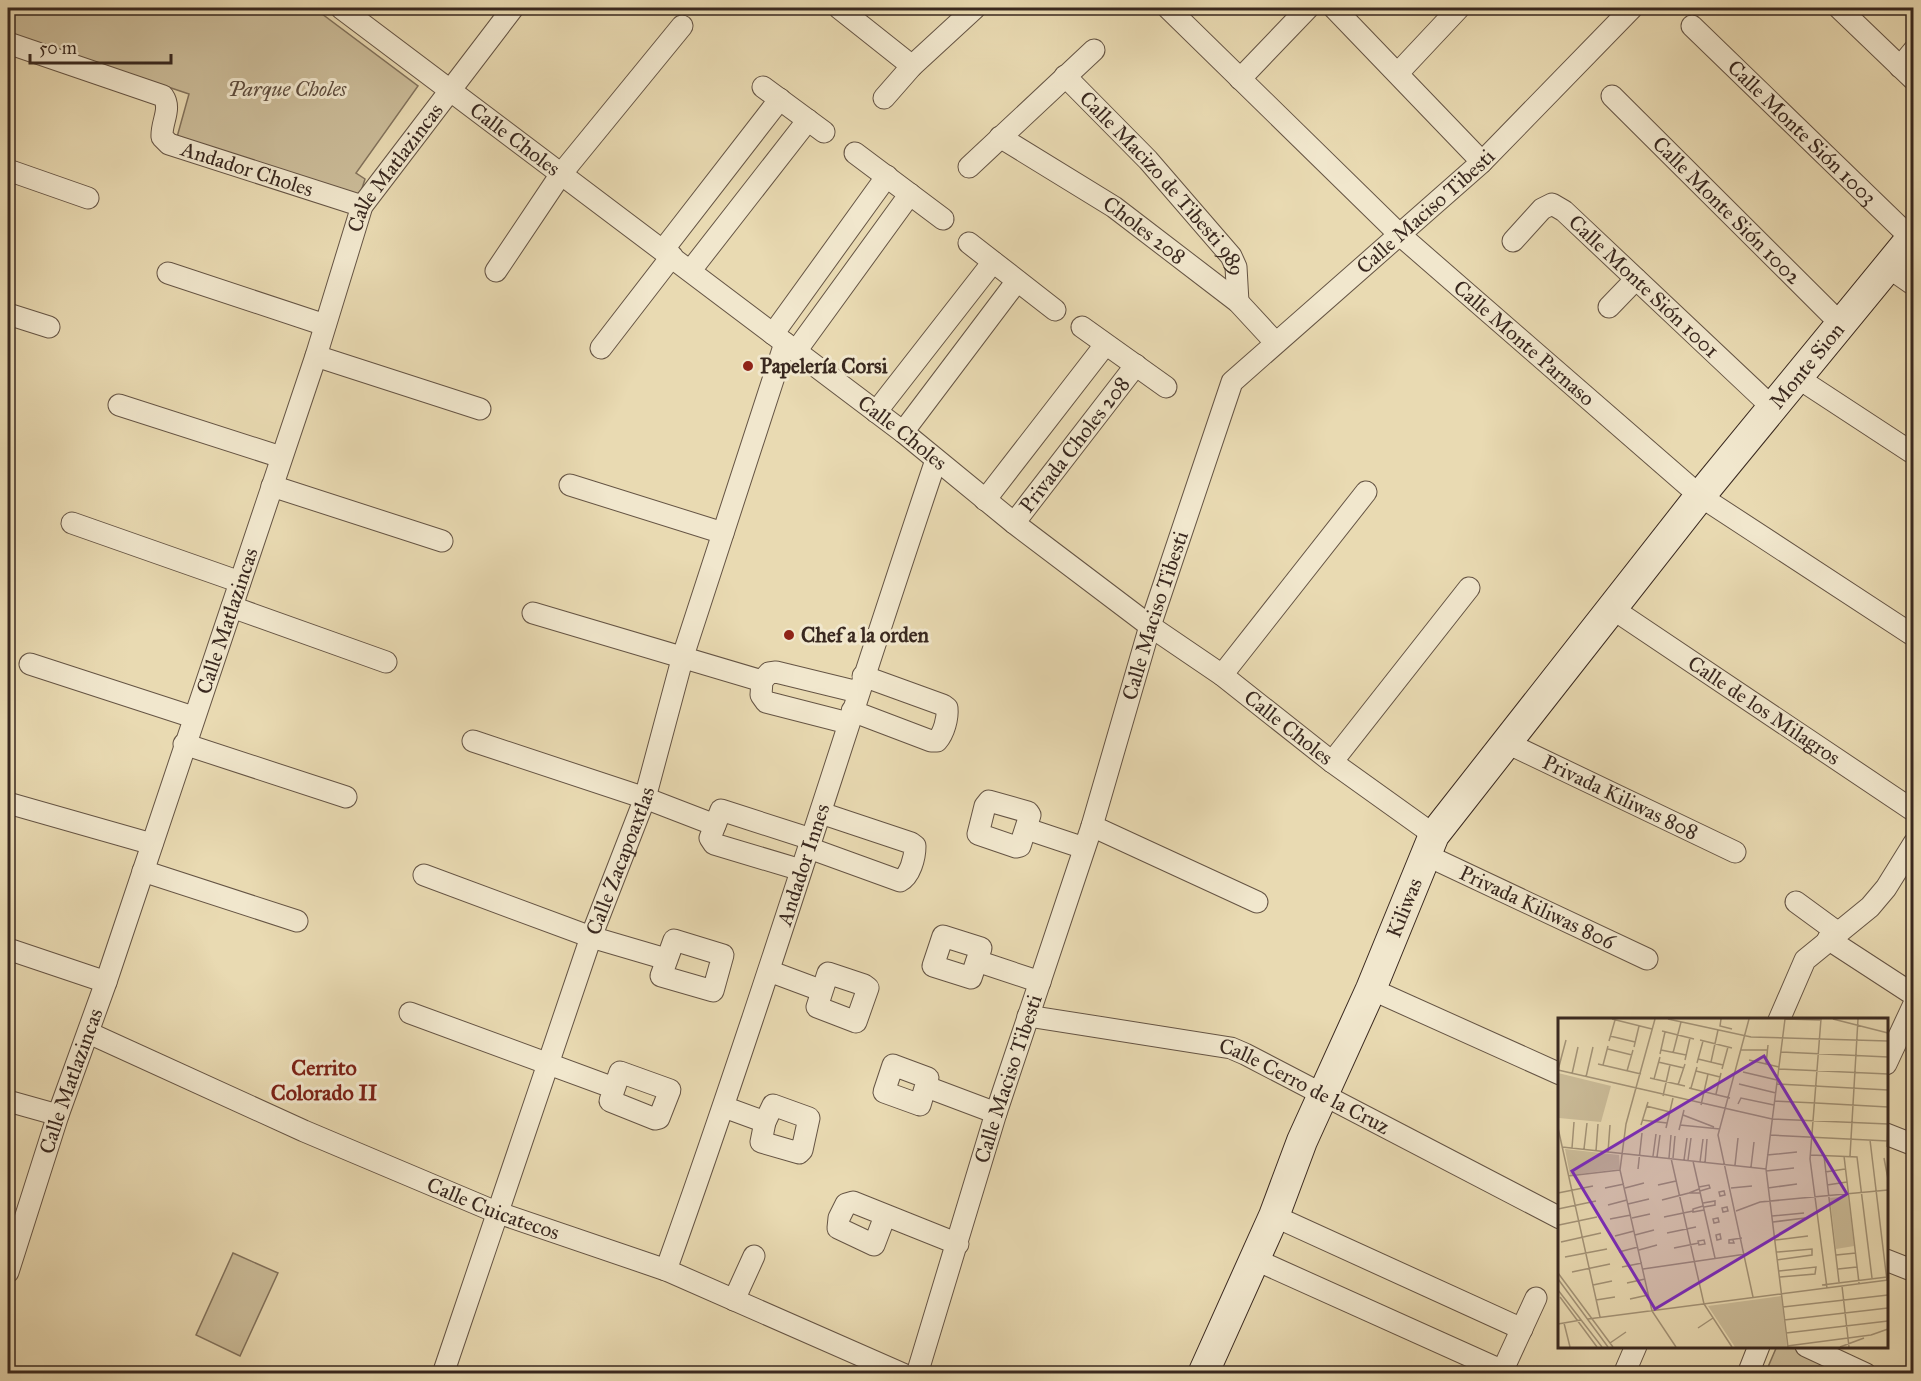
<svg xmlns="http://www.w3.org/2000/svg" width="1921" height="1381" font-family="'IM FELL Great Primer',serif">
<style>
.green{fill:#cbbc99;stroke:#82725c;stroke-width:1.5}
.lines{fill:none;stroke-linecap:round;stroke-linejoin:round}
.street-casing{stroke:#655444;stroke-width:23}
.secondary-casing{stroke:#39281f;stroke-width:32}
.street{stroke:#f1e7cd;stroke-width:21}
.secondary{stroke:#f1e7cd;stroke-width:30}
.poi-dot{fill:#8f2418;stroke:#f1e7cd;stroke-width:2}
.labels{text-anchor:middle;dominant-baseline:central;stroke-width:6;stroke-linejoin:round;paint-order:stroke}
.park-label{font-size:21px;font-style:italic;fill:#5e4d3e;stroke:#f1e7cd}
.street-label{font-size:21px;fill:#39281f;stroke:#f1e7cd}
.poi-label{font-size:21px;font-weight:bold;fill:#39281f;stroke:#f1e7cd;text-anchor:start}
.neighbourhood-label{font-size:22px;font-weight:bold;fill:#7a1f14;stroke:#f1e7cd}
.inset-road{fill:none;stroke:#a39377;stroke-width:1.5}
.view{fill:#7b2cbf;fill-opacity:0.15;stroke:#7b2cbf;stroke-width:3}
.inset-edge{fill:none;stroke:#39281f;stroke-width:3}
</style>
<rect width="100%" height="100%" fill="#e9dab2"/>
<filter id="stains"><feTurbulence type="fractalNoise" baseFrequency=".00333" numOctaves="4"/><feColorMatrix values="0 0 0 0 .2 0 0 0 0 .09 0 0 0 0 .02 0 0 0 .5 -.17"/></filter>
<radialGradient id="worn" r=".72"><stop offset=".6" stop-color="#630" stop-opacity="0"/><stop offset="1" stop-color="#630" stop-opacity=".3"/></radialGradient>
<!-- green -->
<g class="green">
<path d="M8 8H314L418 86 356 173 365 179 359 198 177 137 189 94 8 33Z"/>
<path d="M233 1253 278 1273 240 1356 196 1335Z"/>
<path d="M1777 1346 1803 1347 1861 1374H1765Z"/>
</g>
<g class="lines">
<defs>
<g id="street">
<path id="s1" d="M341 8 903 432 1014 523 1150 626 1222 675 1332 762 1434 835"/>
<path d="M839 8 912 66"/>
<path id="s2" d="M1168 8 1400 235 1700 496 1914 636"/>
<path d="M1334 8 1482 162"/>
<path d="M1839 8 1914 80"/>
<path id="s3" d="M1692 26 1911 238"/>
<path id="s4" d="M8 43 163 96C172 109 161 122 162 137L169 144 362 206"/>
<path d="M1900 67 1914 50"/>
<path d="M1398 73 1459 8"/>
<path id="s5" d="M1065 76 1148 160 1231 256 1236 267 1238 302"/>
<path d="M1240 79 1308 8"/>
<path d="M763 87 824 132"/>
<path id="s6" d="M1612 96 1841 324"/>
<path d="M884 98 912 66 975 8"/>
<path id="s7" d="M1000 137 1114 207 1238 302 1275 342"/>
<path d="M855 153 943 219"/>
<path d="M969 167 1094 50"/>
<path d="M8 170 88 198"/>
<path id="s8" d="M1513 241 1542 209 1552 204 1564 211 1773 408"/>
<path d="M969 243 1055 310"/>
<path d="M663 250 780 99"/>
<path d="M1888 267 1914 285"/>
<path d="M691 270 808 120"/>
<path d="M496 271 561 174 682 26"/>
<path d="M168 273 325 325"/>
<path d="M1609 307 1636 279"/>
<path d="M8 314 49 327"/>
<path d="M1082 327 1166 387"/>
<path d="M773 334 887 176"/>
<path d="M601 348 672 256"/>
<path d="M796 351 910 194"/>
<path d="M316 356 480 409"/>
<path d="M1798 378 1914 454"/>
<path d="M119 405 281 457"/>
<path d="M876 412 993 262"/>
<path d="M903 432 1017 281"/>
<path d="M570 485 723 533"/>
<path d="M272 486 442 541"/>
<path d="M985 500 1105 345"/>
<path d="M72 523 240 582"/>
<path id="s9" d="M1014 523 1136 365"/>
<path d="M232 607 386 662"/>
<path id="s10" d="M1613 609 1914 811"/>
<path d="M533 613 762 681"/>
<path d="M30 664 193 717"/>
<path d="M1222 675 1366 492"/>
<path d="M852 711 931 741H937C944 733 948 718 947 708L943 705 863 676"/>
<path d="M848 723 766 702 761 695 762 681 769 673 776 672 858 692"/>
<path d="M473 741 645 798 715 825"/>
<path id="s11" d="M1505 742 1735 852"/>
<path d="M184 744 346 797"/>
<path d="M1332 762 1469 588"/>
<path d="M989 801 1028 812 1030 815 1020 846 1016 847 978 834 985 806Z"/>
<path d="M8 803 152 844"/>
<path d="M1092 826 1257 902"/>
<path d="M1027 829 1084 848"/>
<path d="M809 848 900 881C910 876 915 858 915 846L911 843 821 813"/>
<path id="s12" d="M1426 855 1647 959"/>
<path d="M801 870 714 844 710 838 721 810 811 839"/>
<path d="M143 871 297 921"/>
<path d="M424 875 591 937 666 959"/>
<path d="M1796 902 1837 932"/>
<path d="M943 936 981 948 971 978 933 966Z"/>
<path d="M1828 939 1914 995"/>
<path d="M674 940 723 955 713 991 661 976Z"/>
<path d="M8 949 106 982"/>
<path d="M977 961 1040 982"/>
<path d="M769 971 820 990"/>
<path d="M828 973 864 985 868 988 856 1022 817 1007Z"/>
<path d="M1371 989 1560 1074"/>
<path d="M410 1013 614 1088"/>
<path id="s13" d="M1028 1016 1231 1048 1245 1054 1560 1218"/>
<path d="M1779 1020 1805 960 1870 907 1886 888 1914 843"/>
<path id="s14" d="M89 1033 304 1131 496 1212 666 1270 903 1374"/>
<path d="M1886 1064 1914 1004"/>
<path d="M893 1065 928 1078 920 1105 884 1092Z"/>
<path d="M620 1072 670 1090 659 1118 655 1119 610 1101Z"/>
<path d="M927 1087 996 1113"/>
<path d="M8 1101 58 1115"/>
<path d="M773 1105 809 1118 802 1150 799 1153 761 1142 765 1122Z"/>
<path d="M724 1107 765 1122"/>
<path d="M1886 1134 1914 1145"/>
<path d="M885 1216 874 1245 838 1228 839 1218 846 1204 853 1202 958 1244"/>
<path d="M1274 1216 1522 1329"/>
<path d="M1254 1259 1503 1371"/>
<path d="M1886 1260 1914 1271"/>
<path id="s15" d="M666 1270C762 1002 845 730 936 460"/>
<path id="s16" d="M8 1272 58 1115 106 982 316 356 362 206 513 8"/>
<path d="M734 1300 754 1256"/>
<path d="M1806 1346 1866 1374"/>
<path id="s17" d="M443 1374 591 937 645 798 683 656 785 343"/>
<path id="s18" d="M917 1374 996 1113 1092 826 1150 626 1232 382 1482 162 1632 8"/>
<path d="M1501 1374 1536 1298"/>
<path d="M1624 1374 1636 1346"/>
<path d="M1748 1374 1759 1346"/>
</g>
<g id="secondary">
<path id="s19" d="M1203 1374 1274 1216 1302 1141 1371 989 1434 835 1700 496 1914 235"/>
</g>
</defs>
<!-- street casing -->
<use href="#street" class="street-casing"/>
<!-- secondary casing -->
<use href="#secondary" class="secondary-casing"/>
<!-- street -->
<use href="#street" class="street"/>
<!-- secondary -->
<use href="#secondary" class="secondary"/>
</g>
<!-- markers -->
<g class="poi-dot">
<circle cx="748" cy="366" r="6"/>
<circle cx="789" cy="635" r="6"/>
</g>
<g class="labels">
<!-- park labels -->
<g class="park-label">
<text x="287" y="89">Parque Choles</text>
</g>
<!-- street labels -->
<g class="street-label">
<text stroke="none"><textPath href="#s3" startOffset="153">Calle Monte Sión 1003</textPath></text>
<text stroke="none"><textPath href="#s1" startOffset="218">Calle Choles</textPath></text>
<text stroke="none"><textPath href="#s4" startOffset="298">Andador Choles</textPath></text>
<text stroke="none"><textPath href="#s16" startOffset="1173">Calle Matlazincas</textPath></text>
<text stroke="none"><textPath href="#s5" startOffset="146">Calle Macizo de Tibesti 989</textPath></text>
<text stroke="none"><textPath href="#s6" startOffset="162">Calle Monte Sión 1002</textPath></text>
<text stroke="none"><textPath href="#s18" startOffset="1299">Calle Maciso Tibesti</textPath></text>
<text stroke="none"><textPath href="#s7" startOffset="172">Choles 208</textPath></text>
<text stroke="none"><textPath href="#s8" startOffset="178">Calle Monte Sión 1001</textPath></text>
<text stroke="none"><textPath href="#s2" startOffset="489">Calle Monte Parnaso</textPath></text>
<text stroke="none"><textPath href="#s19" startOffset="1186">Monte Sion</textPath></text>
<text stroke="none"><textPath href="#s1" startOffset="704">Calle Choles</textPath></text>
<text stroke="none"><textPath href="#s9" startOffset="99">Privada Choles 208</textPath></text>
<text stroke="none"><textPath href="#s18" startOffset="795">Calle Maciso Tibesti</textPath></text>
<text stroke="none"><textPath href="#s16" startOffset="687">Calle Matlazincas</textPath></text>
<text stroke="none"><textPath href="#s10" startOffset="182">Calle de los Milagros</textPath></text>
<text stroke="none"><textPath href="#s1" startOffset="1190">Calle Choles</textPath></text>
<text stroke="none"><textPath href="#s11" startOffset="128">Privada Kiliwas 808</textPath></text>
<text stroke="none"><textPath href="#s17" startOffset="543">Calle Zacapoaxtlas</textPath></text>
<text stroke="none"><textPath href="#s15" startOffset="428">Andador Innes</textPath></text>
<text stroke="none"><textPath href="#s19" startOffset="508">Kiliwas</textPath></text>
<text stroke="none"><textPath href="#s12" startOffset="123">Privada Kiliwas 806</textPath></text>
<text stroke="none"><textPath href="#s18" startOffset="309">Calle Maciso Tibesti</textPath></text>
<text stroke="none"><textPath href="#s16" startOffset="201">Calle Matlazincas</textPath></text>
<text stroke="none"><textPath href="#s13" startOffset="288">Calle Cerro de la Cruz</textPath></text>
<text stroke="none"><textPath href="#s14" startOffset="441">Calle Cuicatecos</textPath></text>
</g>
<!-- poi labels -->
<g class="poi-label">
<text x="760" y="366">Papelería Corsi</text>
<text x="801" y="635">Chef a la orden</text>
</g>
<!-- neighbourhood labels -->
<g class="neighbourhood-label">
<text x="324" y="1067">Cerrito<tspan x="324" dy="25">Colorado II</tspan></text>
</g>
</g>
<!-- overview -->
<g transform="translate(1558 1018)">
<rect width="330" height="330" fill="#e9dab2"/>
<path d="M0 55 53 68 43 104 1 100ZM7 131 61 137 62 151 12 157ZM290 178 296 228 278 231 272 180ZM223 278 229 329H177L150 288Z" fill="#cbbc99"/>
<path class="inset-road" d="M54 1 94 11M97 1 68 106 62 152 94 293 118 329M110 1 193 19 330 23M163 1 162 8 174 11M191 1 160 117 195 279M227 1 208 151 230 329M227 1 262 2M263 1 252 141 269 270M275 1 330 15M104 13 136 21M52 18 77 24M142 22 174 30M51 23 57 2M76 29 81 8M50 31 74 37M103 32 128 37M183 32H210M223 34 330 39M115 35 123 4M102 36 107 14M140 41 165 47M127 42 132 20M191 42 221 49M100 44 126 50M153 44 160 12M139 45 145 23M40 46 83 56M208 46 210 27M45 47 50 28M164 51 170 29M221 51 330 56M0 52 214 101 330 106M0 52 8 22M69 53 75 32M138 53 162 59M185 54 219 62M14 56 20 29M28 59 35 29M92 60 127 68M96 61 102 39M181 66 218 75M219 66 330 72M120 67 127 46M131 70 172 80M133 70 139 49M158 76 163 55M105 78 112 47M216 83 258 85M258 85 330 89M180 86 183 80 216 87M143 87 150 56M88 88 112 94M125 97 156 109M84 102 109 105M83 107 90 84M122 107 162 111M0 110 42 299M108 110 115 80M121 112 126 92M212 117 330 123M312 122 329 263M4 129 208 151M329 129 330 99M14 130 16 104M26 131 29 105M38 133 40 106M50 134 52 107M209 137 239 134M253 137 299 139 314 260M95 138 98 116M266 138 281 264M286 138 301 265M292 138 300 1M99 139 102 117M111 140 113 117M113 140 146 286 174 329M115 140 117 118M326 140 330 161M126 142 129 120M130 142 133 120M135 143 157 240M142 144 145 121M147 145 149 121M177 147 180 120M193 149 196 124M80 151 84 115M208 153 236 150M267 154 287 151M10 158 62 152M100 167 118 163M269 167 289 164M141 169 151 167 152 170 142 173M47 170 66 166M67 170 86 165M173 170 194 168M210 170 239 166M141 171 131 175H142M166 173 167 177 162 178 161 174ZM0 175 35 168M104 182 131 175M145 185 157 183V187L146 189M70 186 91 181M50 187 69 182M145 188 135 191V194L146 192M169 189 170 193 165 194 164 190ZM0 191 38 183M178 193 202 184 330 172M214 198 246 195M106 199 135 193M74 200 92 196M160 200 161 204 156 205 155 201ZM52 201 73 197M215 204 247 200M1 207 39 199M109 215 138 209M162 216 163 221 159 222 158 217ZM77 217 96 212M57 218 76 213M146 222 147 226 141 227 140 223ZM175 222 176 225H171V222L184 220M217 222 250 218M3 224 43 215M116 230 141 225M81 232 99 227M61 234 80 229M219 234 254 231V237L219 242M278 237 298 235M7 239 49 231M64 249 84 245M85 251 188 236M280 251 299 249M221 253 258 249 257 256 222 259M14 254 52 246M0 255 55 329M0 261 50 329M69 265 87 261M35 267 54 263M264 267 329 259M284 268 291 329M0 272 44 329M2 279 39 329M72 281 90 277M38 282 57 279M225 289 330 277M30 301 330 262M226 302 330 290M6 305 12 329M0 306 23 302M140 310 155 300M228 315 330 303M313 317 330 311M52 325 68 314M229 328 313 317M282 329 306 320"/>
<path class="view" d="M206 38 289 176 97 291 14 153Z"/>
<rect width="330" height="330" class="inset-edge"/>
</g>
<!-- margin -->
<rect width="1921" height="1381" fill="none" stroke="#e9dab2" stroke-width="30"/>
<rect x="9" y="9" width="1903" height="1363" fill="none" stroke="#39281f" stroke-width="3"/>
<rect x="15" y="15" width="1891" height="1351" fill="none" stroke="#39281f" stroke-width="1.5"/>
<!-- scale -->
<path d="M30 54v9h141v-9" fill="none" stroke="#39281f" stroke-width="3"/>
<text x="39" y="54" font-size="18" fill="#39281f" stroke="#f1e7cd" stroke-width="4.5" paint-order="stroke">50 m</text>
<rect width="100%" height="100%" filter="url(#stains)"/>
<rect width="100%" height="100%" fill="url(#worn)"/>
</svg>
